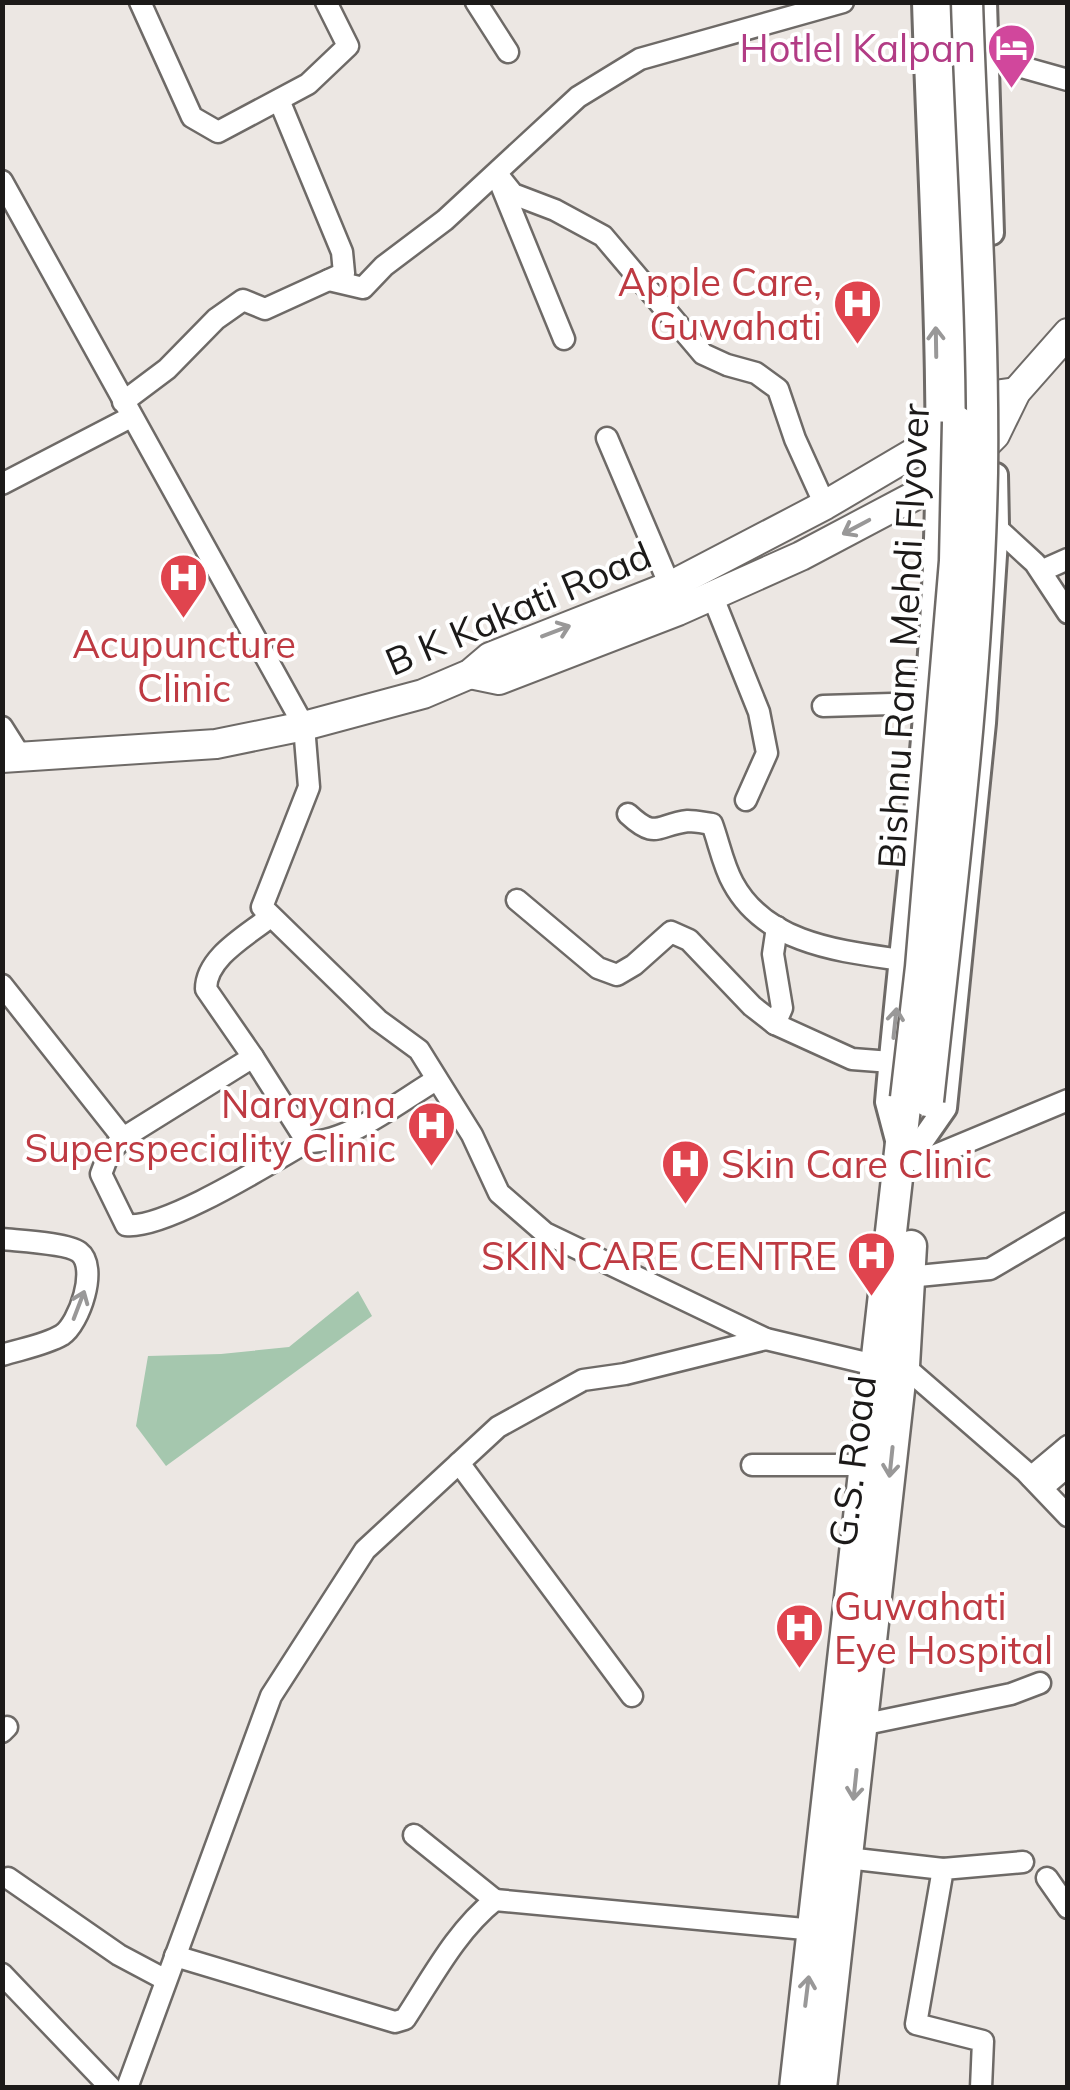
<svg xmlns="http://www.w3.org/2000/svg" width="1070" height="2090" font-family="Mulish,sans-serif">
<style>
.green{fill:#a5c7ae}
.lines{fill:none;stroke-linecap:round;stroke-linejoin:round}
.minor-casing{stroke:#6e6a67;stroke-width:25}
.tertiary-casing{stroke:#6e6a67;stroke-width:28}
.secondary-casing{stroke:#6e6a67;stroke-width:32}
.primary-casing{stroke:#6e6a67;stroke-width:35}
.minor{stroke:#fff;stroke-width:20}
.tertiary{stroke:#fff;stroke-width:22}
.secondary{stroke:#fff;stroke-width:28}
.primary{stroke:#fff;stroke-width:30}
.primary-bridge-casing{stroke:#6e6a67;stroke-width:35;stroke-linecap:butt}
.primary-bridge{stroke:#fff;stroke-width:30}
.oneway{stroke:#999898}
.labels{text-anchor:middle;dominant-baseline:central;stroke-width:8;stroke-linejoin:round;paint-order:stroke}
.hotel-label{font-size:38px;fill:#b23c85;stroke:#fff;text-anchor:end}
.health-label{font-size:38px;fill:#be3a42;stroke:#fff;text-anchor:end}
.street-label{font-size:38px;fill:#1c1a19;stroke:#fff}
</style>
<rect width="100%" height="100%" fill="#ece7e3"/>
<!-- green -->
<path class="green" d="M358 1291 372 1316 166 1466 136 1426 148 1356 221 1354 289 1347Z"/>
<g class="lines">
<defs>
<g id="minor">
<path d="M140 2 192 117 218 132 308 84 348 46 326 2"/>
<path d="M476 2 508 52"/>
<path d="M986 57 1068 80"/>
<path d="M497 174 513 194 555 210 603 236 703 354 727 365 756 373 778 389 795 439 825 505"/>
<path d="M2 181 304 726 309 787 262 907 378 1020 419 1050 472 1135 499 1193 545 1233 766 1339 879 1366"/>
<path d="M501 185 564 339"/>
<path d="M329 280 363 288 384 266 445 220 578 97 640 59 843 2"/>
<path d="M123 402 167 369 216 319 243 300 265 309 344 273 342 252 279 100"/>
<path d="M607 438 670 586"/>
<path d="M2 484 131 417"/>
<path d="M987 519 1035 563 1068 613"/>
<path d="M1041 571 1068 559"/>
<path d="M712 595 759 712 767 753 746 800"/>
<path d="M823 706 926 703"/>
<path d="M2 727 21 757"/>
<path d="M628 814C656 840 656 825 688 821 695 821 705 823 712 824 719 843 723 865 733 883 766 944 840 951 901 960"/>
<path d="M517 900 598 968 617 975 634 965 671 932 689 940 752 1006 775 1024 852 1059 891 1062"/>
<path d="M2 985 123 1138 253 1057 206 989C206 957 248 935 270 917"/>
<path d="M775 1024 782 1008 773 954 777 927"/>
<path d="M253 1057 307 1142C349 1143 400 1101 436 1080"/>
<path d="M123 1138 109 1153 101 1174 126 1225C164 1230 270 1163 307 1142"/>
<path d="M919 1162 1068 1100"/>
<path d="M2 1239C20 1241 67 1243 79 1252 99 1267 79 1324 62 1335 45 1345 21 1349 2 1355"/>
<path d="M908 1277 990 1269 1068 1223"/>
<path d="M904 1366 1026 1472 1068 1516"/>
<path d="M459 1463 632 1696"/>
<path d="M752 1465H867"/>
<path d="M1031 1477 1068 1446"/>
<path d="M1042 1488 1068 1466"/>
<path d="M861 1725 1011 1694 1040 1683"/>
<path d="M2 1732 7 1727"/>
<path d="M414 1835 495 1900"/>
<path d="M847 1858 943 1869"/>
<path d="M8 1878 119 1955 166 1980"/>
<path d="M1047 1878 1068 1908"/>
<path d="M175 1956 395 2022 405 2019C432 1978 456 1931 495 1900L815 1930"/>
<path d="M2 1974 111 2088"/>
<path d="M127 2088 271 1696 365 1550 498 1427 583 1380 625 1374 766 1339"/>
<path d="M981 2088 983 2041 916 2024 943 1869 1023 1862"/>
</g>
<g id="tertiary">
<path d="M985 2 992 233"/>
<path d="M897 1140 887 1102C902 930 925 760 934 588 944 393 930 197 924 2"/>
<path d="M922 1141 945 1108 984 723 997 525 996 475"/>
</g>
<g id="secondary">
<path d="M470 674 499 680 678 611 801 556 935 485 962 468 995 435 1016 392 1068 333"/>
<path d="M2 758 216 744 304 726 423 694 470 674 490 657 670 586 825 505 937 439 994 395 1016 392"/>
</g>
<g id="primary">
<path d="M943 2 958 422"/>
<path d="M795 2088 906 1098"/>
<path d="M821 2088 900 1381 904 1366 911 1246"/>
</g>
</defs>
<!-- minor casing -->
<use href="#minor" class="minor-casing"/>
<!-- tertiary casing -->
<use href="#tertiary" class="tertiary-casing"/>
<!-- secondary casing -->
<use href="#secondary" class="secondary-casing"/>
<!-- primary casing -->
<use href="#primary" class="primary-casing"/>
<!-- minor -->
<use href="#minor" class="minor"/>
<!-- tertiary -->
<use href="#tertiary" class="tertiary"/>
<!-- secondary -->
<use href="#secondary" class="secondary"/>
<!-- primary -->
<use href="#primary" class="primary"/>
<defs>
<g id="primary-bridge">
<path d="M906 1098 921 967 955 561 958 422"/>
<path d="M928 1101C950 893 978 683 982 473 984 316 972 159 967 2"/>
</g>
</defs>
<!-- primary-bridge casing -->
<use href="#primary-bridge" class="primary-bridge-casing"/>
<!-- primary-bridge -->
<use href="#primary-bridge" class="primary-bridge"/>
</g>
<!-- one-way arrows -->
<defs><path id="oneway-shaft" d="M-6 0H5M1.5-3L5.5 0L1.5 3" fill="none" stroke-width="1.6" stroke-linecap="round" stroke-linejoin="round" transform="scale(2.5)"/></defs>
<g class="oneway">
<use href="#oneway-shaft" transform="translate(936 342) rotate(-91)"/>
<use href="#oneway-shaft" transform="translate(856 527) rotate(152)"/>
<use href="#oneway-shaft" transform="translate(556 631) rotate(-21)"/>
<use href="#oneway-shaft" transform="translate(895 1023) rotate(-84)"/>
<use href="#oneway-shaft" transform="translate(79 1305) rotate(-69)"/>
<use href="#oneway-shaft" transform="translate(891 1462) rotate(96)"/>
<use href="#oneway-shaft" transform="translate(855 1785) rotate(96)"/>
<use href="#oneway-shaft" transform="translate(807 1991) rotate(-83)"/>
</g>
<!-- icons -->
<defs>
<symbol id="hotel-pin" viewBox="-11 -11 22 30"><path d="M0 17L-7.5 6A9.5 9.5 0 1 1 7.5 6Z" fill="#d1479c" stroke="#fff"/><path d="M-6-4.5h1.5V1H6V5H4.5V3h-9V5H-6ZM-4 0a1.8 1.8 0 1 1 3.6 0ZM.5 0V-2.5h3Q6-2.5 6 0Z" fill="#fff"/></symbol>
<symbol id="hospital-pin" viewBox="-11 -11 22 30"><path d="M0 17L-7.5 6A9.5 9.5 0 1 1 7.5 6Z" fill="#e0444e" stroke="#fff"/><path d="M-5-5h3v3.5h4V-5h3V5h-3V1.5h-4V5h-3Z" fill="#fff"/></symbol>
</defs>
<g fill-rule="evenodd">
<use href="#hotel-pin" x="984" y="20" width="55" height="75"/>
<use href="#hospital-pin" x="830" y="276" width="55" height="75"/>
<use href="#hospital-pin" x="156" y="550" width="55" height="75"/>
<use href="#hospital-pin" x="404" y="1098" width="55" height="75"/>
<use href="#hospital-pin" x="658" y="1136" width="55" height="75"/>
<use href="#hospital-pin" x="844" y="1228" width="55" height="75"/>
<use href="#hospital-pin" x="772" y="1600" width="55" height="75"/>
</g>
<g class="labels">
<!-- hotel labels -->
<g class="hotel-label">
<text x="976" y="48">Hotlel Kalpan</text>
</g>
<!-- health labels -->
<g class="health-label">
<text x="822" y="282">Apple Care,<tspan x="822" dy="44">Guwahati</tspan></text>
<text x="184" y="644" text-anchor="middle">Acupuncture<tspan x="184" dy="44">Clinic</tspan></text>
<text x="396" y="1104">Narayana<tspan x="396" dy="44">Superspeciality Clinic</tspan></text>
<text x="721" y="1164" text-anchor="start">Skin Care Clinic</text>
<text x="837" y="1256">SKIN CARE CENTRE</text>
<text x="834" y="1606" text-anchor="start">Guwahati<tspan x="834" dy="44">Eye Hospital</tspan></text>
</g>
<!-- street labels -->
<g class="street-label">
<text transform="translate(518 608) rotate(-23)">B K Kakati Road</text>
<text transform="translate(903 636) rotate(-87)">Bishnu Ram Mehdi Flyover</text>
<text transform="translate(852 1461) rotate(-83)">G.S. Road</text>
</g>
</g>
<!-- border -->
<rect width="1070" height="2090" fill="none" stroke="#1c1a19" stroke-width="10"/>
</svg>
